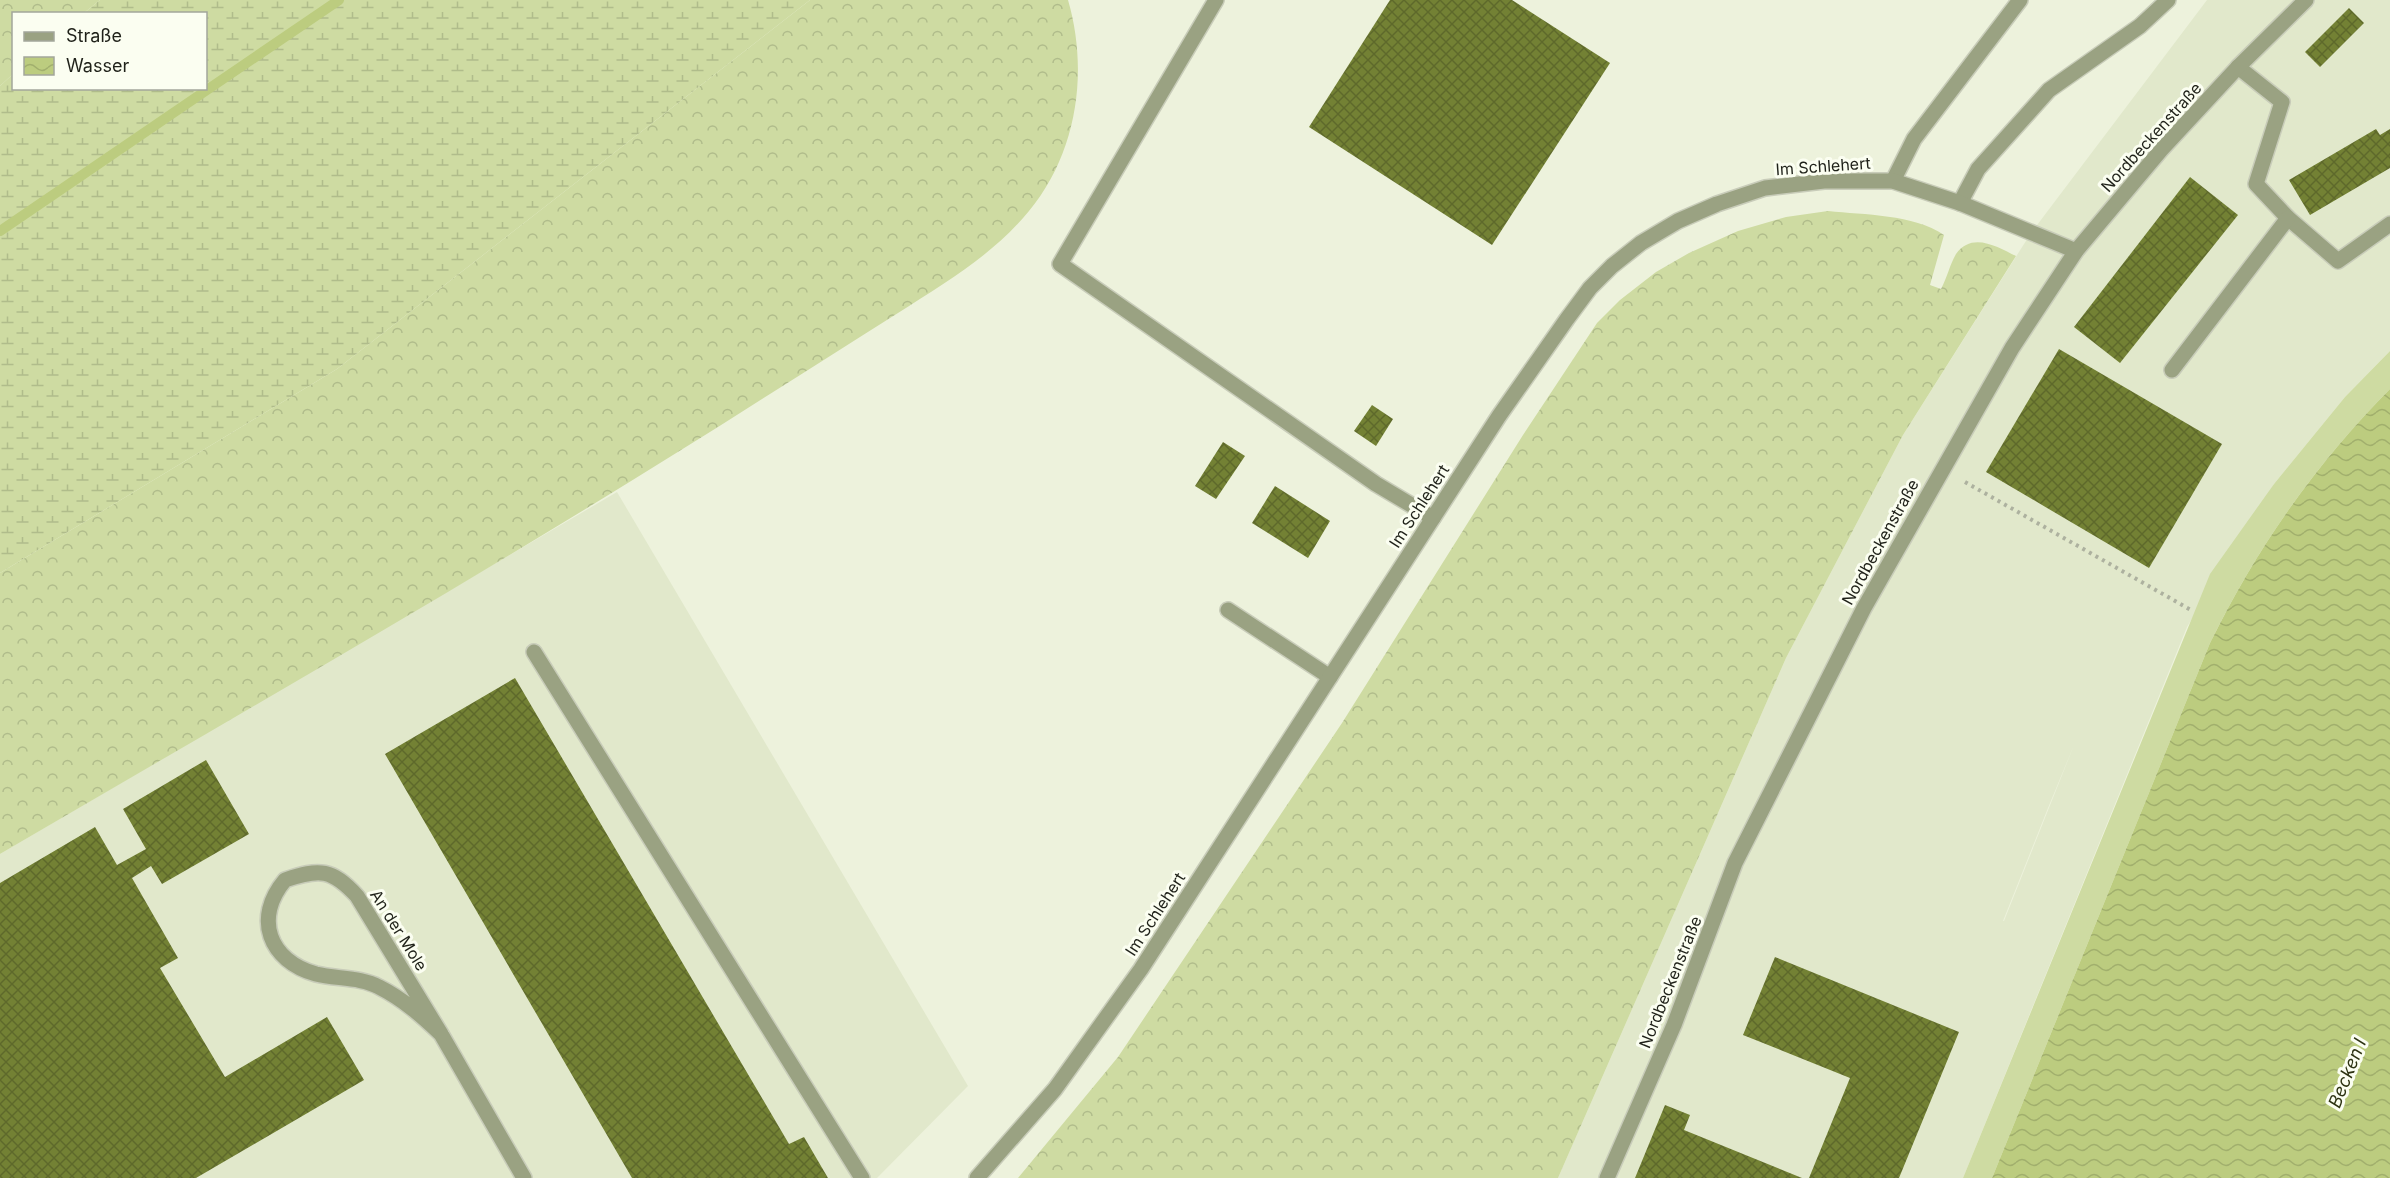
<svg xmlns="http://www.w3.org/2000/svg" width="2390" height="1178" font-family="Inter,sans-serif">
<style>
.built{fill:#e1e8cb;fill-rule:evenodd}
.grass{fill:#cedba2}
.forest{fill:url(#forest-crowns)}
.wetland{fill:url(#wetland-marsh)}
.water{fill:url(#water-waves)}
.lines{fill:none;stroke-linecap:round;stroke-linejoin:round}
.stream{stroke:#bccc7f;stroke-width:10}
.building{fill:url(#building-cross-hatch)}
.service-casing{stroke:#c8ccb9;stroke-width:18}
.minor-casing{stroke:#c8ccb9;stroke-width:18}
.path{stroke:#adb19f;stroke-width:4;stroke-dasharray:3 4.5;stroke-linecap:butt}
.service{stroke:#9aa282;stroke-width:15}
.minor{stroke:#9aa282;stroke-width:15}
.labels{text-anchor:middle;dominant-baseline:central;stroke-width:6;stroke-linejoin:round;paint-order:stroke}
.street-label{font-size:16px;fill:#1f2119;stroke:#fbfef1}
.water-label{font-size:18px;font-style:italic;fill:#2d3312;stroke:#fbfef1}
</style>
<defs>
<pattern id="forest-crowns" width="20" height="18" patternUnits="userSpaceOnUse" patternTransform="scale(1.5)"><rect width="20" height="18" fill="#cedba2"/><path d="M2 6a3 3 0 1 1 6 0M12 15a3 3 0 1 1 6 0" fill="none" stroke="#b0bc8b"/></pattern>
<pattern id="wetland-marsh" width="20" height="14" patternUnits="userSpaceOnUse" patternTransform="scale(1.5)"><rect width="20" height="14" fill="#cedba2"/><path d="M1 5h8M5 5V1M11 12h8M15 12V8" fill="none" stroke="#b0bc8b"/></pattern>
<pattern id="water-waves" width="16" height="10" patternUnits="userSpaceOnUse" patternTransform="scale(1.5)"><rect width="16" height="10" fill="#bccc7f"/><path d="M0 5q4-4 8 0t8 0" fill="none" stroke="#a1af6d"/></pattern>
<pattern id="building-cross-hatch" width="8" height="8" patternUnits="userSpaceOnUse" patternTransform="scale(1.5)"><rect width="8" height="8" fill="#738134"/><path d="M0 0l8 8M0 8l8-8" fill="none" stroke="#5e692b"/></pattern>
</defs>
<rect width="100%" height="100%" fill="#edf2dc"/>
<!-- built -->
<g class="built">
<path d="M2207 0H2390V351L2345 397 2274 484 2187 627 1963 1178H1558L1786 658 1903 435 2031 233ZM2074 745 2004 921H2003L2048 808Z"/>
<path d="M617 492 968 1086 877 1178H0V854Z"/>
</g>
<!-- grass -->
<path class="grass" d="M2390 351V389C2316 463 2256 549 2210 643L1992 1178H1963L2210 574 2274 484 2345 397Z"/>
<!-- forest -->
<g class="forest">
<path d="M0 0H100L84 13 14 14 13 74 0 86Z"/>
<path d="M810 0H1068C1089 72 1077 153 1029 211 993 255 945 283 898 313 855 340 813 367 770 394 518 555 258 703 0 854V573L337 369Z"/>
<path d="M1828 211C1865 215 1913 214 1944 235L1930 285 1941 289C1947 278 1950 264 1956 254 1972 231 1998 247 2016 256L1903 435 1786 658 1558 1178H1018L1118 1057 1342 723 1523 435 1597 323 1620 300 1656 272 1689 253 1738 231 1786 217Z"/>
</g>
<!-- wetland -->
<path class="wetland" d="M100 0H810L337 369 0 573V86L13 74 14 88H206V14L84 13Z"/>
<!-- water -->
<path class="water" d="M2390 389V1178H1992L2210 643C2256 549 2316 463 2390 389Z"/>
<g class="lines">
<!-- stream -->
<path class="stream" d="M0 231 339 0"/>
</g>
<!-- building -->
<g class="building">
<path d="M1390 0H1512L1610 63 1492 245 1309 127Z"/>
<path d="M2349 8 2364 23 2320 67 2305 52Z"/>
<path d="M2376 129 2380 135 2390 129V168L2310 215 2289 180Z"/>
<path d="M2190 177 2238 215 2120 363 2074 327Z"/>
<path d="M2059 349 2222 444 2149 568 1986 472Z"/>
<path d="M1372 405 1393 419 1376 446 1354 431Z"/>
<path d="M1223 442 1245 456 1216 499 1195 486Z"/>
<path d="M1275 486 1330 521 1308 558 1252 523Z"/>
<path d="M515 678 789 1144 804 1137 828 1178H632L385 754Z"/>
<path d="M206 760 249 834 162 884 151 866 132 878 178 958 160 968 225 1077 327 1017 364 1080 196 1178H0V883L95 827 117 865 146 849 123 809Z"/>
<path d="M1775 957 1959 1032 1899 1178H1809L1850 1078 1743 1035Z"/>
<path d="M1665 1105 1690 1115 1684 1130 1802 1178H1635Z"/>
</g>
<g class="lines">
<defs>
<g id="service">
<path d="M1216 0 1060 264 1376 484 1433 518"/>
<path d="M2238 67 2282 102 2256 184 2288 218 2338 261 2390 224"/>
<path d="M1893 181 1914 139 2020 0"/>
<path d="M1960 203 1978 169 2049 90 2140 26 2168 0"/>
<path d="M2172 370 2288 218"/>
<path d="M1228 610 1330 677"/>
<path d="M534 652 862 1178"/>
<path d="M441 1034C422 1016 403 999 379 987 361 977 336 979 316 974 269 961 253 918 285 880 320 868 332 869 357 896L441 1034 524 1178"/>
</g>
<g id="minor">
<path d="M977 1178 1055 1089 1141 969 1499 416 1567 319 1590 288 1612 266 1641 243 1678 221 1717 204 1765 188 1824 181H1893L1960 203 2076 251"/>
<path d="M1607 1178 1674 1025 1735 863 1864 608 2012 348 2076 251 2161 150 2238 67 2306 0"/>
</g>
</defs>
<!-- service casing -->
<use href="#service" class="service-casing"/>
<!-- minor casing -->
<use href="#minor" class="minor-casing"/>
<!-- path -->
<path class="path" d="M1965 482 2191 610"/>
<!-- service -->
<use href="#service" class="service"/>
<!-- minor -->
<use href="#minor" class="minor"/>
</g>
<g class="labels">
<!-- street labels -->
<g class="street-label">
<text transform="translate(2151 137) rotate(-48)">Nordbeckenstraße</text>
<text transform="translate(1823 166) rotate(-4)">Im Schlehert</text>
<text transform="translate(1419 506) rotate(-57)">Im Schlehert</text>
<text transform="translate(1880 542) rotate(-61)">Nordbeckenstraße</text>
<text transform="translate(1155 914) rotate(-57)">Im Schlehert</text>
<text transform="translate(399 930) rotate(58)">An der Mole</text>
<text transform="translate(1670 982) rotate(-68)">Nordbeckenstraße</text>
</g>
<!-- water labels -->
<g class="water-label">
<text transform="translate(2347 1073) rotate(-68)">Becken I</text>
</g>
</g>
<!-- legend -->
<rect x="12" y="12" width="195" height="78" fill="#fbfef1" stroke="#a3a69b" stroke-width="1.5"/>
<rect x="24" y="32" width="30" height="9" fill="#9aa282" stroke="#a3a69b" stroke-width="1.5"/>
<text x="66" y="42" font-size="18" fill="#1f2119">Straße</text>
<rect x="24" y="57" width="30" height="18" fill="url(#water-waves)" stroke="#a3a69b" stroke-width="1.5"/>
<text x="66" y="72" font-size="18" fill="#1f2119">Wasser</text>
</svg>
